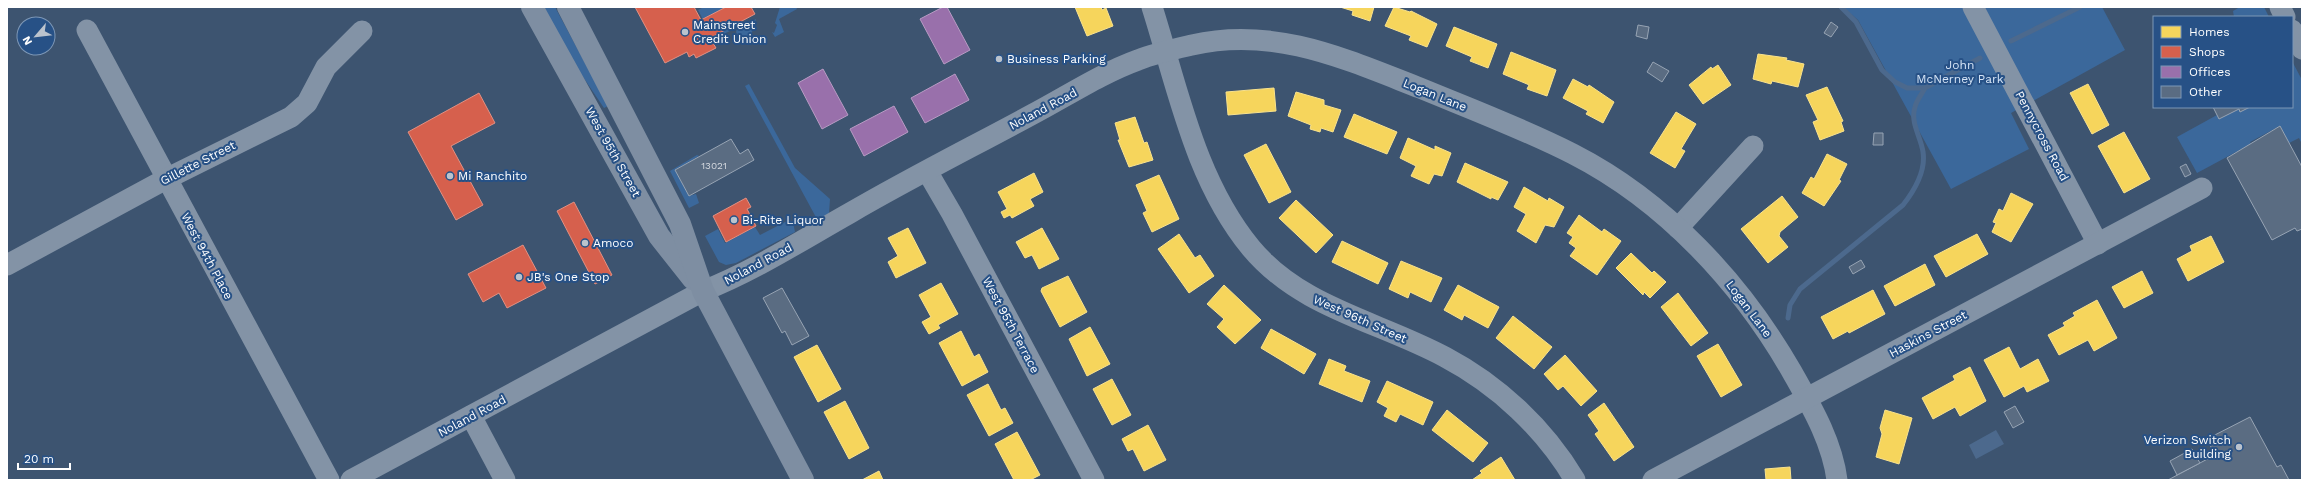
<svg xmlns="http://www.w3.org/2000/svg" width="2309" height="487" font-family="'Work Sans',sans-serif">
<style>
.green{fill:#3b689b}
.water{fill:#4c698d}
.homes{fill:#f6d55c;stroke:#f9e28d}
.shops{fill:#d6604d;stroke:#e29082}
.offices{fill:#9970ab;stroke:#b89bc4}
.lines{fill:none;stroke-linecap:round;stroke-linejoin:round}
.stream{stroke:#4c698d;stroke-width:5}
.building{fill:#5a6c82;stroke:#97a4b4}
.street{stroke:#8393a6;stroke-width:21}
.secondary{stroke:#7e8ea2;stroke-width:22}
.poi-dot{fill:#bbc3cd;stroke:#275186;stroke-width:1.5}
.labels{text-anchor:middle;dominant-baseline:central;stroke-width:4;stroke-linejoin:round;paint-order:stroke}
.number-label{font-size:10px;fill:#d6dae0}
.poi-label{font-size:12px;fill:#fff;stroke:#275186;text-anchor:start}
.park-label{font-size:12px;fill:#d5e4f6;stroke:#275186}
.street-label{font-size:12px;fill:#fff;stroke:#275186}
</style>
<rect width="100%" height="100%" fill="#3d5470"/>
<!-- green -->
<g class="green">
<path d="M541 7H555L608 106 604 108 579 71Z"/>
<path d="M704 7H723L722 9 731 27 730 31 713 39 698 10Z"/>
<path d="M780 7H796L797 9 779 19 784 32 775 37 772 32 774 33 777 25 775 23Z"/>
<path d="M1843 7H2102L2125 50 2011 113 2029 149 1951 189 1858 20Z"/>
<path d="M2240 7H2264L2269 17H2234L2233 11Z"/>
<path d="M756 19 749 42 741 43 736 32 737 29Z"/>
<path d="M2292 61 2302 80V144L2299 138 2289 143 2280 126 2250 142 2251 144 2197 173 2177 137 2217 115 2219 119 2239 109 2240 112 2250 107H2292Z"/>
<path d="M749 84 795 168 830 199 829 213 818 221 745 86Z"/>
<path d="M697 155 699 156 675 170 689 196 696 194 699 203 689 208 670 171Z"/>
<path d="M787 221 793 222 795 232 736 263 726 265 719 262 705 236 718 229 725 243 755 227 760 235Z"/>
</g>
<!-- water -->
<path class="water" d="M1996 430 2004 444 1976 459 1969 445Z"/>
<!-- homes -->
<g class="homes">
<path d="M1075 7H1101L1102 10 1106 8 1113 26 1087 36Z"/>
<path d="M1340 7H1374L1370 21 1352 15 1353 11Z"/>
<path d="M1394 7 1410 12 1411 11 1437 24 1427 47 1409 40 1411 36 1385 26Z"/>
<path d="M1454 27 1497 44 1488 68 1470 61 1472 57 1446 46Z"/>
<path d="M1511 52 1556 70 1547 96 1527 89 1529 85 1527 84 1503 74Z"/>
<path d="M1758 54 1787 58 1786 60 1804 64 1798 87 1772 81 1771 84 1753 79Z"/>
<path d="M1718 65 1731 85 1703 104 1689 85 1711 67 1712 69Z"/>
<path d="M1573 79 1588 87 1589 85 1614 102 1603 123 1586 114 1588 111 1563 98Z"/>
<path d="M2088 84 2109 125 2092 134 2070 93Z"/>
<path d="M1827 87 1843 121 1841 122 1844 131 1820 140 1813 122 1818 120 1806 95Z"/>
<path d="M1274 88 1276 111 1228 115 1226 92Z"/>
<path d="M1296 92 1324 100V105L1341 110 1333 132 1321 128 1320 132 1310 129 1311 125 1288 116Z"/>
<path d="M1676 112 1696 124 1681 149 1685 151 1675 168 1650 153Z"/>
<path d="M1354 114 1397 132 1387 154 1344 137Z"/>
<path d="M1135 117 1144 143 1147 142 1153 160 1129 167 1118 140H1120L1115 123Z"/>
<path d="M2124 132 2150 179 2124 193 2098 146Z"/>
<path d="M1408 138 1435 150V146L1451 153 1442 176 1434 174 1429 184 1411 176 1416 166 1400 158Z"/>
<path d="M1266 144 1291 192 1269 203 1244 155Z"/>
<path d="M1827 154 1847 164 1839 180 1841 181 1824 206 1802 193 1811 177 1814 179Z"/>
<path d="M1465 163 1508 182 1498 200 1491 197V199L1457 182Z"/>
<path d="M1034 173 1043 192 1030 199 1034 206 1012 218 1010 215 1004 218 1001 212 1007 209 998 192Z"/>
<path d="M1159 175 1179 219 1152 232 1143 213 1147 211 1136 185Z"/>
<path d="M1524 187 1548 201 1549 198 1564 207 1554 227 1545 225 1536 243 1517 231 1526 214 1514 207Z"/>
<path d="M2011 193 2033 204 2011 242 1992 232 1996 223 1993 222 1999 209 2003 211Z"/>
<path d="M1782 196 1798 217 1780 232 1779 236 1788 247 1768 263 1741 229Z"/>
<path d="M1296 200 1333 235 1316 253 1279 218Z"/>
<path d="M1579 215 1602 232 1604 229 1621 241 1597 275 1570 256 1576 248 1569 243 1573 237 1567 233Z"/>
<path d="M908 228 926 263 896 278 888 262 898 256 888 238Z"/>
<path d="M1042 228 1059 259 1039 269 1032 255 1025 258 1016 242Z"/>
<path d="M1179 234 1195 258 1200 255 1214 276 1189 293 1158 249Z"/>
<path d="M1977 234 1988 254 1946 277 1934 256Z"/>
<path d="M2211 236 2224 262 2188 281 2177 259 2192 251 2190 246Z"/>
<path d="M1342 241 1388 263 1378 284 1332 262Z"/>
<path d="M1631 253 1652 273 1654 271 1666 282 1650 298 1644 292 1643 295 1616 268Z"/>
<path d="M1401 261 1442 278 1431 302 1410 292 1408 298 1389 289Z"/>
<path d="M1925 264 1935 285 1895 306 1884 286Z"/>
<path d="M2142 271 2153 293 2124 308 2112 287Z"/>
<path d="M1068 276 1087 312 1060 327 1041 291 1042 288Z"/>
<path d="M941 283 958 314 938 325 940 328 929 334 922 322 931 317 919 295Z"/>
<path d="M1224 285 1261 320 1235 344 1217 327 1224 319 1207 304Z"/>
<path d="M1458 285 1499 307 1488 328 1464 315 1462 320 1444 310Z"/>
<path d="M1873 290 1885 314 1849 333 1848 331 1833 339 1821 317Z"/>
<path d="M1678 293 1708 333 1691 346 1661 307Z"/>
<path d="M2097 300 2117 338 2094 351 2088 340 2059 355 2048 335 2065 326 2063 323 2075 316 2073 313Z"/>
<path d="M1513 316 1552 347 1534 369 1496 338Z"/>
<path d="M1090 327 1110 364 1087 376 1069 339Z"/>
<path d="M1271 329 1316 354 1304 374 1261 348Z"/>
<path d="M961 331 974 357 979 354 988 372 962 386 939 343Z"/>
<path d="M1718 344 1742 385 1721 397 1697 356Z"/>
<path d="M817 345 841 389 818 402 794 357Z"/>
<path d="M2009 347 2020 369 2038 359 2049 381 2027 392 2024 386 2004 397 1984 360Z"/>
<path d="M1565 355 1597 391 1581 406 1563 386 1558 390 1544 374Z"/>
<path d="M1329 359 1346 366 1344 371 1370 381 1362 402 1319 384Z"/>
<path d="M1970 367 1986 401 1960 416 1955 407 1933 419 1922 398 1955 380 1953 376Z"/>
<path d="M1112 379 1131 415 1112 425 1093 389Z"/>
<path d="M1387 381 1433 402 1423 425 1400 414 1396 422 1384 416 1388 408 1377 402Z"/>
<path d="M988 384 1001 410 1005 408 1013 423 989 436 967 395Z"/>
<path d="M845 401 869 448 849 459 824 412Z"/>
<path d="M1604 403 1634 447 1614 461 1595 434 1599 431 1588 415Z"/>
<path d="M1447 410 1488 443 1473 462 1432 430Z"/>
<path d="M1885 410 1912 418 1899 464 1876 457 1882 434 1880 428Z"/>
<path d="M1148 425 1166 460 1144 471 1133 449 1128 451 1122 439Z"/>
<path d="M1017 432 1040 475 1030 480H1014L995 444Z"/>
<path d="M1501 457 1515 480H1472L1482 473 1480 471Z"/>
<path d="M1790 467 1791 480H1766L1765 469Z"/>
<path d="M879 471 883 480H862Z"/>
</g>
<!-- shops -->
<g class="shops">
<path d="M635 7H694L701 20 726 7H751L755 14 710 38 716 48 696 58 694 54 689 57 687 52 665 63Z"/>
<path d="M479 93 495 123 451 146 483 205 456 220 408 132Z"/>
<path d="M746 198 751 207 747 209 756 226 726 242 713 216Z"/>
<path d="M574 202 612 275 595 284 557 211Z"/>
<path d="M523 245 546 288 507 308 499 293 483 302 468 274Z"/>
</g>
<!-- offices -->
<g class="offices">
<path d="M943 7H947L970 50 944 64 920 19Z"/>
<path d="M823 69 848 115 822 129 798 83Z"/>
<path d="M955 74 969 100 925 123 911 98Z"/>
<path d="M894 106 908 132 864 156 850 129Z"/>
</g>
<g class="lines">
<!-- stream -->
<g class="stream">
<path d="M1841 7 1856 22 1882 70 1895 82 1907 88H1925L1980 58"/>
<path d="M2011 41 2080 7"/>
<path d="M1788 318 1790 305 1800 289 1903 205C1914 191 1926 171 1923 152 1921 137 1910 123 1915 107 1916 101 1922 94 1925 88"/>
</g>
</g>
<!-- building -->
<g class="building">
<path d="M1831 22 1838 27 1831 37 1824 33Z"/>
<path d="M1638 25 1649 27 1647 39 1636 36Z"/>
<path d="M1653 62 1669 71 1662 82 1647 72Z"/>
<path d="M2213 107H2250L2240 112 2239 109 2219 119Z"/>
<path d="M2280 126 2302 167V229L2297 231 2295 228 2272 240 2227 158Z"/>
<path d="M1874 133H1883V145H1873Z"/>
<path d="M731 139 740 154 748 149 754 160 689 196 675 170Z"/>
<path d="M2186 164 2191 174 2185 177 2180 167Z"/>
<path d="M1861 260 1865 267 1853 274 1849 267Z"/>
<path d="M782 288 809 336 792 345 785 331 782 333 763 298Z"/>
<path d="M2015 406 2024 422 2013 428 2004 412Z"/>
<path d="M2250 417 2277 467 2281 465 2289 480H2168L2215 455 2207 439Z"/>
<path d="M2192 449 2200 463 2177 475 2170 461Z"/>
</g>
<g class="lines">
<!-- street -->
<g class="street">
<path d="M1152 7C1178 89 1195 180 1251 248 1301 308 1378 321 1445 357 1498 385 1544 428 1575 480"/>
<path d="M1973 7 2098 244"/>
<path d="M2280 7 2285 17"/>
<path d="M87 30 329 480"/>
<path d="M2292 30 2302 49"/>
<path d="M927 171 952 214 1094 480"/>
<path d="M1678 228 1753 146"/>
<path d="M7 265 166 179 291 117 307 103 326 67 362 31"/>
<path d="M471 416 505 480"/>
<path d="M351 480 703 291C754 271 802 240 850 213 910 178 972 147 1033 114 1067 96 1102 73 1138 60 1155 53 1174 49 1192 45 1274 26 1345 59 1420 88 1471 109 1524 129 1573 154 1665 201 1741 283 1792 372 1811 406 1832 441 1837 480"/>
<path d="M1653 480 2202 188"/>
</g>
<!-- secondary -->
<g class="secondary">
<path d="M532 7 659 236 693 279"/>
<path d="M568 7 680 224 703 291 803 480"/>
</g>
</g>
<!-- markers -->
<g class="poi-dot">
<circle cx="685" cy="32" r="4"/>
<circle cx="999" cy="59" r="4"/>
<circle cx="450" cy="176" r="4"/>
<circle cx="734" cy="220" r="4"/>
<circle cx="585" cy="243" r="4"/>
<circle cx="519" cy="277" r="4"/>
<circle cx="2239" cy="447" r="4"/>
</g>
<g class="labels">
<!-- number labels -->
<g class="number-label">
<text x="714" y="165">13021</text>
</g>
<!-- poi labels -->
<g class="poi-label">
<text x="693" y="25">Mainstreet<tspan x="693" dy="14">Credit Union</tspan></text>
<text x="1007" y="59">Business Parking</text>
<text x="458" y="176">Mi Ranchito</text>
<text x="742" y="220">Bi-Rite Liquor</text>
<text x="593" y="243">Amoco</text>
<text x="527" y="277">JB's One Stop</text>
<text x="2231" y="440" text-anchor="end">Verizon Switch<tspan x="2231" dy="14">Building</tspan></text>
</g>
<!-- park labels -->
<g class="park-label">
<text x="1960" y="65">John<tspan x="1960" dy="14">McNerney Park</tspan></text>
</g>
<!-- street labels -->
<g class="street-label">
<text transform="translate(1435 95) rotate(22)">Logan Lane</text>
<text transform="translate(1043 109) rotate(-28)">Noland Road</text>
<text transform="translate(2042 136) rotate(62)">Pennycross Road</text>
<text transform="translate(613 152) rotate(61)">West 95th Street</text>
<text transform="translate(198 163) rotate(-27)">Gillette Street</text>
<text transform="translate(207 256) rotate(62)">West 94th Place</text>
<text transform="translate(758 264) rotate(-28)">Noland Road</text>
<text transform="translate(1749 309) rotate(53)">Logan Lane</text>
<text transform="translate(1360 319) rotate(24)">West 96th Street</text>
<text transform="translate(1011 325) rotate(62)">West 95th Terrace</text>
<text transform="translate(1928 334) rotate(-28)">Haskins Street</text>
<text transform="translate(472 416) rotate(-28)">Noland Road</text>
</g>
</g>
<!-- border -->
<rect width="2309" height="487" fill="none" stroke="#ffffff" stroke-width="16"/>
<!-- legend -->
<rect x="2153" y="16" width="140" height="92" fill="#275186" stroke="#7d97b6"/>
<rect x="2161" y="26" width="20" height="12" fill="#f6d55c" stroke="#7d97b6"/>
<text x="2189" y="36" font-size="12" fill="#ffffff">Homes</text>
<rect x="2161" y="46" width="20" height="12" fill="#d6604d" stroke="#7d97b6"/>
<text x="2189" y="56" font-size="12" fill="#ffffff">Shops</text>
<rect x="2161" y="66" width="20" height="12" fill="#9970ab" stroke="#7d97b6"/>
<text x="2189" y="76" font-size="12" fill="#ffffff">Offices</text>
<rect x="2161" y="86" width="20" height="12" fill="#5a6c82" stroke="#7d97b6"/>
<text x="2189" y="96" font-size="12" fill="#ffffff">Other</text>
<!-- north arrow -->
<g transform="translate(36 36) rotate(242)"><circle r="19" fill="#275186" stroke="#7d97b6"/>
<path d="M0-3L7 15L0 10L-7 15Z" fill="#bbc3cd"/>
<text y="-6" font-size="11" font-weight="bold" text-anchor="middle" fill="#ffffff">N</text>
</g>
<!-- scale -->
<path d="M18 463v6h52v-6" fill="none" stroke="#ffffff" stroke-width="2"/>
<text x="24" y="463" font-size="12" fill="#ffffff" stroke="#275186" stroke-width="3" paint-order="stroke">20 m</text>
</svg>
